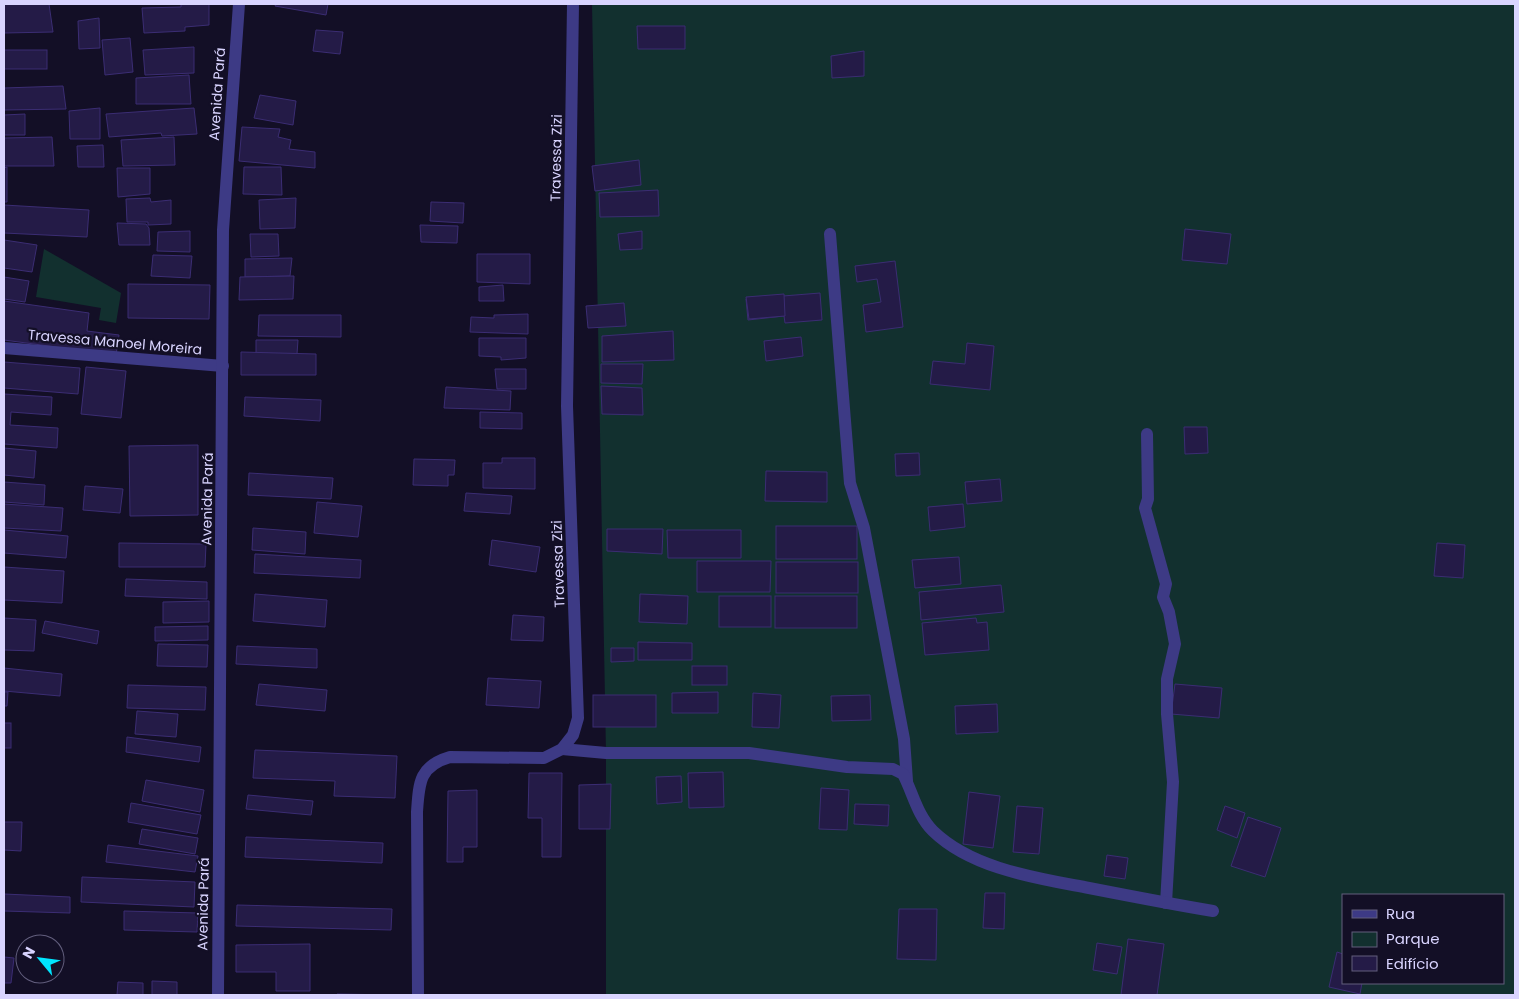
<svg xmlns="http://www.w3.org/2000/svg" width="1519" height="999" font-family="Poppins,sans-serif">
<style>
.green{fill:#12302f;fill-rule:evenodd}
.building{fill:#241b47;stroke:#3b2d73}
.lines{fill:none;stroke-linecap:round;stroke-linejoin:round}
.minor{stroke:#3d3a85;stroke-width:12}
.labels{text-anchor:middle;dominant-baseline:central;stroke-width:4.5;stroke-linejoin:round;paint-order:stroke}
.street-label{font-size:14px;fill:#d9d4ff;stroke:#130f26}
</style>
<rect width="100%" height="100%" fill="#130f26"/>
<!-- green -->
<g class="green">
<path d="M592 4H1515V995H606V753ZM1343 895H1503V983H1343Z"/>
<path d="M44 249 121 293 116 323 99 320 101 308 36 297Z"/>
</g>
<!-- building -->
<g class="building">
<path d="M4 4H49L53 32 4 33Z"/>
<path d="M181 4H209V25L185 27V31L144 33 142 8 181 7Z"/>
<path d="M276 4H328L326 15 275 6Z"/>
<path d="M99 18 100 48 79 49 78 21Z"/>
<path d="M637 26H685V49H638Z"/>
<path d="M316 30 343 32 340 54 313 51Z"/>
<path d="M130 38 133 72 105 75 102 40Z"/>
<path d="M194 47V73L145 75 143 50Z"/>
<rect x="4" y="50" width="43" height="19"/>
<path d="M864 51V76L832 78 831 56Z"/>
<path d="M189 75 191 104H136V78Z"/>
<path d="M63 86 66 109 4 110V88Z"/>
<path d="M260 95 296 101 293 125 254 118Z"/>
<path d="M100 108V139H70L69 111Z"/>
<path d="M194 108 197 134 162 136 161 133 109 137 106 114Z"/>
<path d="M25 114V135H4V115Z"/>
<path d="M242 127 280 129 278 137 291 140 289 149 315 152V168L239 161Z"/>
<path d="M52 137 54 166H4V138Z"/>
<path d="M174 137 175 165 123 166 121 140Z"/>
<path d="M103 145 104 167H78L77 146Z"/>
<path d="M639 160 641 185 595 191 592 166Z"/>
<path d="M7 167V202H4V168Z"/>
<path d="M244 167H281L282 195 243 194Z"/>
<path d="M117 168H150V194L118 197Z"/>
<path d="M658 190 659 216 600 217 599 193Z"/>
<path d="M150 198 151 202 171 200V224L148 225V222H127L126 199Z"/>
<path d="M296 198 295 228 260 229 259 200Z"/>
<path d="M431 202 464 203 463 223 430 221Z"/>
<path d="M4 205 89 210 87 237 4 233Z"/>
<path d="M117 223 146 224 149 228 150 245H119Z"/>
<path d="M420 225 458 226 457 243 421 242Z"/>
<path d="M1185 229 1231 234 1227 264 1182 260Z"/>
<path d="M190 231V252L157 251 158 232Z"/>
<path d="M642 231V249L620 250 618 234Z"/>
<path d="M250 234H278L279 256 251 257Z"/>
<path d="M4 240 37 245 32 272 4 268Z"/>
<path d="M477 254H530V284L477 282Z"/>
<path d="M153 255 192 256 190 278 151 276Z"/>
<path d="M292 258 290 276 245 277V259Z"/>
<path d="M895 261 903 327 866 332 863 305 881 302 877 279 857 282 855 266Z"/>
<path d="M294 276 293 299 239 300 240 277Z"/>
<path d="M4 277 29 281 25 302 4 299Z"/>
<path d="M128 284 210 285 209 319 128 318Z"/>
<path d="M503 285 504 301H479V287Z"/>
<path d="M820 293 822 320 785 323 784 316 748 320 746 299Z"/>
<path d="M784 294 785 316 749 319 746 297Z"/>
<path d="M4 301 89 313 87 331 119 335 116 355 4 340Z"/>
<path d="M624 303 626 326 588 328 586 306Z"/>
<path d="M528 314V334L470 332 471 317 494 318V315Z"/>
<path d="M259 315H341V337L258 336Z"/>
<path d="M673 331 674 360 602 362V336Z"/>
<path d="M801 337 803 356 766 361 764 341Z"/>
<path d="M479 338H526V358L501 360V357L479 356Z"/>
<path d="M256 340H298L297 354H256Z"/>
<path d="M967 343 994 346 990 390 930 384 933 361 965 364Z"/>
<path d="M241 352 316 354V375H241Z"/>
<path d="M4 362 80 368 78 394 4 388Z"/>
<path d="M601 364H643L642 384 601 383Z"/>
<path d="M86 367 126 371 121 418 81 414Z"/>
<path d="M495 369H526V389H497Z"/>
<path d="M601 386 642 388 643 415 602 414Z"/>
<path d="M446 387 511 391 510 410 444 408Z"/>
<path d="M4 394 52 397 51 415 11 412 10 425 58 428 57 448 4 444Z"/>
<path d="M245 397 321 400 320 421 244 416Z"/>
<path d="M480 412 522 413V429L480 428Z"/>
<path d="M1184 427H1207L1208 453 1185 454Z"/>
<path d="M198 445V515L130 516 129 446Z"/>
<path d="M4 448 36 451 34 478 4 475Z"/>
<path d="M919 453 920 475 896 476 895 454Z"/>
<path d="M502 458H535V489L483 488V463H502Z"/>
<path d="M414 459 455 460 454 475H448V486L413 485Z"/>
<path d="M766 471 827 472V502L765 501Z"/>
<path d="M249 473 333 478 331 499 248 495Z"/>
<path d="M1000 479 1002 501 967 504 965 482Z"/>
<path d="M4 482 45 485 44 505 4 502Z"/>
<path d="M85 486 123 489 120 513 83 510Z"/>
<path d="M466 493 512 496 510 514 464 511Z"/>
<path d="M317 502 362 506 358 537 314 533Z"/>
<path d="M4 504 63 508 61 531 4 528Z"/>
<path d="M963 504 965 527 930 531 928 507Z"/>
<rect x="776" y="526" width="81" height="33"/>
<path d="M253 528 306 532 305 554 252 550Z"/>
<path d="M607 529H663L662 554 607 551Z"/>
<path d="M4 530 68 536 66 558 4 553Z"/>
<path d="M667 530H741V558H668Z"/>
<path d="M492 540 540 547 536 572 489 565Z"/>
<path d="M119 543 206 544 205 567H119Z"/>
<path d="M1437 543 1465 545 1463 578 1434 576Z"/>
<path d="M255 554 361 560 360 578 254 573Z"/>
<path d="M959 557 961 584 915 588 912 560Z"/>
<path d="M697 561H771L770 592H697Z"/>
<rect x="776" y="562" width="82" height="31"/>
<path d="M4 567 64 571 62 603 4 600Z"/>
<path d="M126 579 207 582V599L125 596Z"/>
<path d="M1001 585 1004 612 921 620 919 592Z"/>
<path d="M255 594 327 600 325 627 253 621Z"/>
<path d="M640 594 688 596 687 624 639 622Z"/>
<rect x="719" y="596" width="52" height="31"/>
<rect x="775" y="596" width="82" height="32"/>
<path d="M209 601V622L163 623V602Z"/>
<path d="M513 615 544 617 543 641 511 640Z"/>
<path d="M4 618 36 620 34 651 4 650Z"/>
<path d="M976 618 977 623 987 622 989 650 925 655 922 623Z"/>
<path d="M45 621 99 631 97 644 42 633Z"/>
<path d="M208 626V640L155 641V627Z"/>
<path d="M638 642 692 643V660H638Z"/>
<path d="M158 644 208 645 207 667 157 666Z"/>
<path d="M237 646 317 649V668L236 664Z"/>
<path d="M611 648H634V661L611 662Z"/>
<rect x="692" y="666" width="35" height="19"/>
<path d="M4 668 62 674 60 696 4 691Z"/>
<path d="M488 678 541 681 539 708 486 705Z"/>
<path d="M259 684 327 690 325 711 256 705Z"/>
<path d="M1175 684 1222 688 1219 718 1171 714Z"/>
<path d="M128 685 206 687 205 710 127 708Z"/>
<path d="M4 692H8L7 706H4Z"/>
<path d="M718 692V713H672V693Z"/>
<path d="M753 693 781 695 779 728 752 727Z"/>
<rect x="593" y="695" width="63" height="32"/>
<path d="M870 695 871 720 832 721 831 696Z"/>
<path d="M997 704 998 732 956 734 955 706Z"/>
<path d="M137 711 178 714 176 737 135 734Z"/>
<rect x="4" y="723" width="7" height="25"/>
<path d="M127 737 201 747 199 762 126 752Z"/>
<path d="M255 750 397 756 395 798 334 796 335 781 253 778Z"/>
<path d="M723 772 724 807 689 808 688 773Z"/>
<path d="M529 773H562L561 857H542V818H528Z"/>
<path d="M681 776 682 802 657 804 656 777Z"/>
<path d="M146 780 204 790 200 812 142 801Z"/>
<path d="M611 784 610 829H579V785Z"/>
<path d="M821 788 849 790 847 830 819 829Z"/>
<path d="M477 790V847H463V862H447L448 791Z"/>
<path d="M969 792 1000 796 993 848 963 844Z"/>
<path d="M248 795 313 801 311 815 246 809Z"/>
<path d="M131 803 201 815 197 834 128 822Z"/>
<path d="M855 804 889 805 888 826 854 824Z"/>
<path d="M1017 806 1043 808 1039 854 1013 852Z"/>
<path d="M1225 806 1245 813 1237 838 1217 830Z"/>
<path d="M1248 817 1281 828 1265 877 1231 866Z"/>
<path d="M4 822H22L21 851 4 850Z"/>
<path d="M142 829 198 838 195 854 139 844Z"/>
<path d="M246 837 383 843 382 863 245 857Z"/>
<path d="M108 845 198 856 195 872 106 862Z"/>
<path d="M1107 855 1128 858 1125 879 1104 876Z"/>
<path d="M82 877 195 882 194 907 81 902Z"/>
<path d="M985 893H1005L1004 929 983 928Z"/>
<path d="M4 894 70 897V913L4 911Z"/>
<path d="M237 905 392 909 391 930 236 926Z"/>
<path d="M899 909H937L936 960 897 959Z"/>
<path d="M124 911 198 913 197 932 124 930Z"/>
<path d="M1128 939 1164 944 1157 995H1121Z"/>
<path d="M1097 943 1122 947 1117 974 1093 970Z"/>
<path d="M310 944V991H276V972H236V945Z"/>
<path d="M1337 952 1343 954V983H1362L1360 994 1329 987Z"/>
<path d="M4 957 14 958 11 983H4Z"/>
<path d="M152 981 177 982V995H152Z"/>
<path d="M118 982 143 983V995H117Z"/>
<path d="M337 994 395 995H337Z"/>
</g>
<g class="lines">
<!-- minor -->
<g class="minor">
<path d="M830 234 850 483 864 528 904 739 907 781"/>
<path d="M4 348 223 366"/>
<path d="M1147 434 1148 499 1145 508 1166 584 1163 597 1169 612 1175 644 1167 679V714L1173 782 1166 903"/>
<path d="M562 749 606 753H749L847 767 893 769 903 774C913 793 917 815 933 831 972 869 1037 878 1089 888 1130 896 1171 904 1213 911"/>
<path d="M218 995 223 230 239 4"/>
<path d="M418 995 417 812C419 783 419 766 450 757L544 758 562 749 573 735 578 718 567 406 573 4"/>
</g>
</g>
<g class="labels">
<!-- street labels -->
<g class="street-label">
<text transform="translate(217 94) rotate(-86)">Avenida Pará</text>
<text transform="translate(556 158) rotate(-89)">Travessa Zizi</text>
<text transform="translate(115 342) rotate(5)">Travessa Manoel Moreira</text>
<text transform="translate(207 499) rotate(-89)">Avenida Pará</text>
<text transform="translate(558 564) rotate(-92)">Travessa Zizi</text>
<text transform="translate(203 904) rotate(-89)">Avenida Pará</text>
</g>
</g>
<!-- border -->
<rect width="1519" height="999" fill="none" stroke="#d9d4ff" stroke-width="10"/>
<!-- legend -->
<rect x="1342" y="894" width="162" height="90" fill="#130f26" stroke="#625e7d"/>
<rect x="1352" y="910" width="25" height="8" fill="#3d3a85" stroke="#625e7d"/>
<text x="1386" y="919" font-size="15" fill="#d9d4ff">Rua</text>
<rect x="1352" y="932" width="25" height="15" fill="#12302f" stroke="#625e7d"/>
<text x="1386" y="944" font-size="15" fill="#d9d4ff">Parque</text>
<rect x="1352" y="956" width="25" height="15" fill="#241b47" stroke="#625e7d"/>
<text x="1386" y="969" font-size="15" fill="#d9d4ff">Edifício</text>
<!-- north arrow -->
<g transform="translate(40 959) rotate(299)"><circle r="24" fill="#130f26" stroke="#625e7d"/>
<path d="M0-4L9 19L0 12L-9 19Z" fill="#00e5ff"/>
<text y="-8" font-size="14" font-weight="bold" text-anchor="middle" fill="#d9d4ff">N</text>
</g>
</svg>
